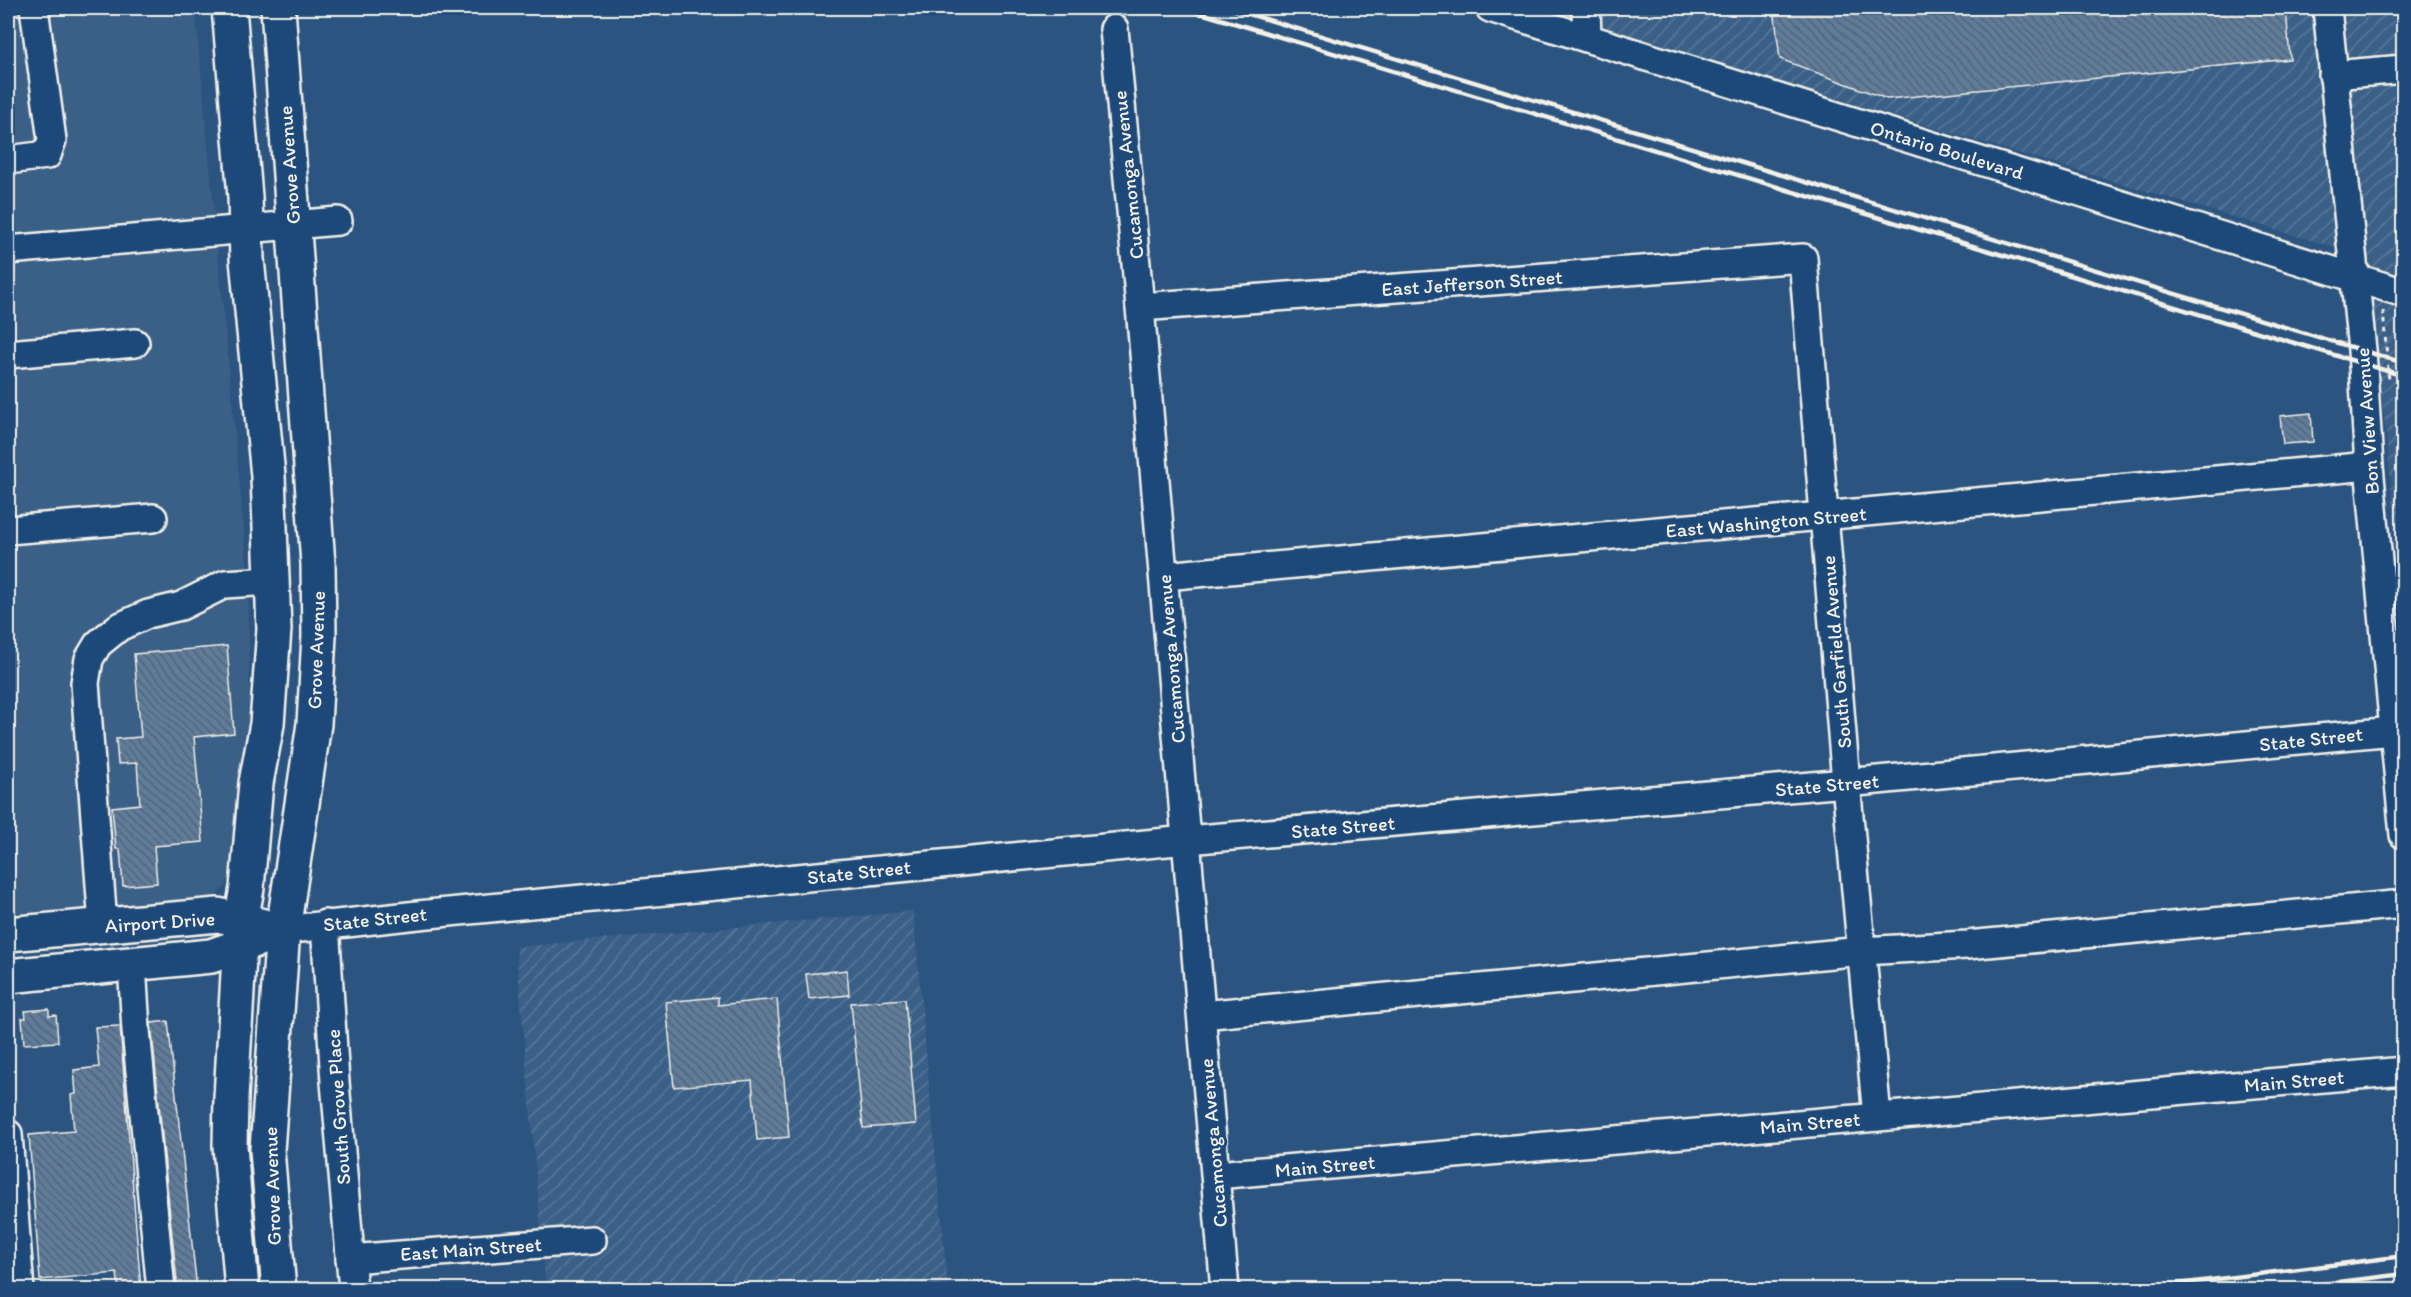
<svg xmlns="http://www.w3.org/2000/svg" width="2411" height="1297" font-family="Itim,sans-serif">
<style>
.built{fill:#3b6088}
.industrial{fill:url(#industrial-furrows)}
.building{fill:url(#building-back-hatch);stroke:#f4f1e8;stroke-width:1.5}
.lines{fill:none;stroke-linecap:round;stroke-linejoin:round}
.minor-casing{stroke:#f4f1e8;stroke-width:32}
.major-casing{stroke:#f4f1e8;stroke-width:38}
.path{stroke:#f4f1e8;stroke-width:3;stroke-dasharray:4.5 4.5;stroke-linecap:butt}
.minor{stroke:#1f4a7a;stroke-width:27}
.major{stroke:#1f4a7a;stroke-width:33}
.rail{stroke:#f4f1e8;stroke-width:4.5}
.labels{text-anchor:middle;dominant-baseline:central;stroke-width:6;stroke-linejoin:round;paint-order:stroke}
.street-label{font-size:20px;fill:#f4f1e8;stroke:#1f4a7a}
</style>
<defs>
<pattern id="industrial-furrows" width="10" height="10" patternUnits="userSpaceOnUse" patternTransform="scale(1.5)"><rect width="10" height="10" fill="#3b6088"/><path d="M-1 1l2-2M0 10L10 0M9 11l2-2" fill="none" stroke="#587799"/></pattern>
<pattern id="building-back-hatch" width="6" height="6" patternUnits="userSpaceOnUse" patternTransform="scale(1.5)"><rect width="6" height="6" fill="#5e7b9a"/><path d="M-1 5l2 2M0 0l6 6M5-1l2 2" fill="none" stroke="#556474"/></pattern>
</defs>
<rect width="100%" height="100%" fill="#2c5481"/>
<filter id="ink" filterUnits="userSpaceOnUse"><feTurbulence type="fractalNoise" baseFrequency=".0167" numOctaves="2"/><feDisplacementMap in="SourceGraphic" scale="12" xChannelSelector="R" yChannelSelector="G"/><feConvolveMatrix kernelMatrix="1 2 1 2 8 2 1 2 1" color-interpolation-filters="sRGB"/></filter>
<g filter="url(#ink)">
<!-- built -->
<path class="built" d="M8 8H195L248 573 249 640V705L246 750 230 862 226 886 211 900 8 920Z"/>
<!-- industrial -->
<g class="industrial">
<path d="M1532 8H2403V597L2367 257Z"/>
<path d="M913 911 948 1289H546L516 947Z"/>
</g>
<!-- building -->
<g class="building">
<path d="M1774 8H2286L2290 59 1887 99 1780 59Z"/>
<path d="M2311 413 2313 442 2283 444 2280 416Z"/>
<path d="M227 646 234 733 194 737 203 842 154 846 157 883 123 886 120 849H116L112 807 140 804 137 763 118 764 116 739 141 737 134 654Z"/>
<path d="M847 970 849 995 809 999 806 974Z"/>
<path d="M718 997V1005L777 999 789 1137 757 1140 752 1080 674 1087 666 1002Z"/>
<path d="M905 999 916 1124 863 1128 851 1003Z"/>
<path d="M49 1009V1016L56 1015 58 1042 24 1044 22 1018H26L25 1011Z"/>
<path d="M168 1021 197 1290H178L171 1226 151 1023Z"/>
<path d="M120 1026 141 1290H119L117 1273 40 1280 29 1135 74 1131 71 1095 76 1094 74 1070 99 1067 95 1027Z"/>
</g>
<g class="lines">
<defs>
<g id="minor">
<path d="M1490 8 2404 293"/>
<path d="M1586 8 1587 38"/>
<path d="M2327 8 2362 350 2369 466 2404 835"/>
<path d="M1114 29 1140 307 1225 1290"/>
<path d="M2333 75 2404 69"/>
<path d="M8 160 47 155 52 140 34 8"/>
<path d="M8 250 338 221"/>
<path d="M1140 307 1803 258 1846 783 1877 1117"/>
<path d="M8 354 135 343"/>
<path d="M8 530 153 518"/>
<path d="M1164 576 2369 466"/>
<path d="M325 924 335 1082 353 1290"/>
<path d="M103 925 85 683 89 659 98 644 119 627 148 614 181 606 225 584 272 581"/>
<path d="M283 930 418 915 1187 840 1846 783 2404 730"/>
<path d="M132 964 136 1030 161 1290"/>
<path d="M1202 1015 1862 951 1967 945 2404 904"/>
<path d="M8 1134 20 1290"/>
<path d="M1216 1175 2404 1071"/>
<path d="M350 1259 592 1240"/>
</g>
<g id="major">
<path d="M229 8 245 197 247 259 268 476 274 629 267 724 256 783 247 888 241 921 231 1098 230 1146 242 1290"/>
<path d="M278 8 318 564 319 636 314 724 283 930 267 1150 279 1290"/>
<path d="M8 934 218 915 264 926"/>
<path d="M8 976 211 956 259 939"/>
</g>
</defs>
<!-- minor casing -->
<use href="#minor" class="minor-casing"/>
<!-- major casing -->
<use href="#major" class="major-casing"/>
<!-- path -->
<path class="path" d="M2383 311 2389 381"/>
<!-- minor -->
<use href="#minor" class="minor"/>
<!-- major -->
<use href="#major" class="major"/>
<!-- rail -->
<g class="rail">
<path d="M1184 8 2404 376"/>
<path d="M1229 8 2404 363"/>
<path d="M2129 1290 2404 1256"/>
<path d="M2273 1290 2404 1274"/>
</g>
</g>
</g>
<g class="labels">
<!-- street labels -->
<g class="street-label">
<text transform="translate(1947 150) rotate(17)">Ontario Boulevard</text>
<text transform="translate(289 165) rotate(-94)">Grove Avenue</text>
<text transform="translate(1128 175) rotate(-96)">Cucamonga Avenue</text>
<text transform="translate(1472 283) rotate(-4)">East Jefferson Street</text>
<text transform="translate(2367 421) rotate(-94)">Bon View Avenue</text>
<text transform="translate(1766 522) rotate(-5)">East Washington Street</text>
<text transform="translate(316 650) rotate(-88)">Grove Avenue</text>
<text transform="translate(1836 652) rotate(-95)">South Garfield Avenue</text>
<text transform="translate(1171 659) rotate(-95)">Cucamonga Avenue</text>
<text transform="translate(2311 739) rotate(-6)">State Street</text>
<text transform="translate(1827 785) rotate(-5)">State Street</text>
<text transform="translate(1343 827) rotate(-5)">State Street</text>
<text transform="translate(859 872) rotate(-6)">State Street</text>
<text transform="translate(375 919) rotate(-6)">State Street</text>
<text transform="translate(160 922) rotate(-4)">Airport Drive</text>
<text transform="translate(2294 1081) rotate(-5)">Main Street</text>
<text transform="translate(338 1107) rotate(-94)">South Grove Place</text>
<text transform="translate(1810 1123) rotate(-5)">Main Street</text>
<text transform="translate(1213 1143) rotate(-95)">Cucamonga Avenue</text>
<text transform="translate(1325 1166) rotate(-5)">Main Street</text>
<text transform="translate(272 1186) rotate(-92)">Grove Avenue</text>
<text transform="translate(471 1249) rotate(-4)">East Main Street</text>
</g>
</g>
<!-- margin -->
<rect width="2411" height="1297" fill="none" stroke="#1f4a7a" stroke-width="30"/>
<rect x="15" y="15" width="2381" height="1267" fill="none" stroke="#f4f1e8" stroke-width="2" filter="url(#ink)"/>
</svg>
